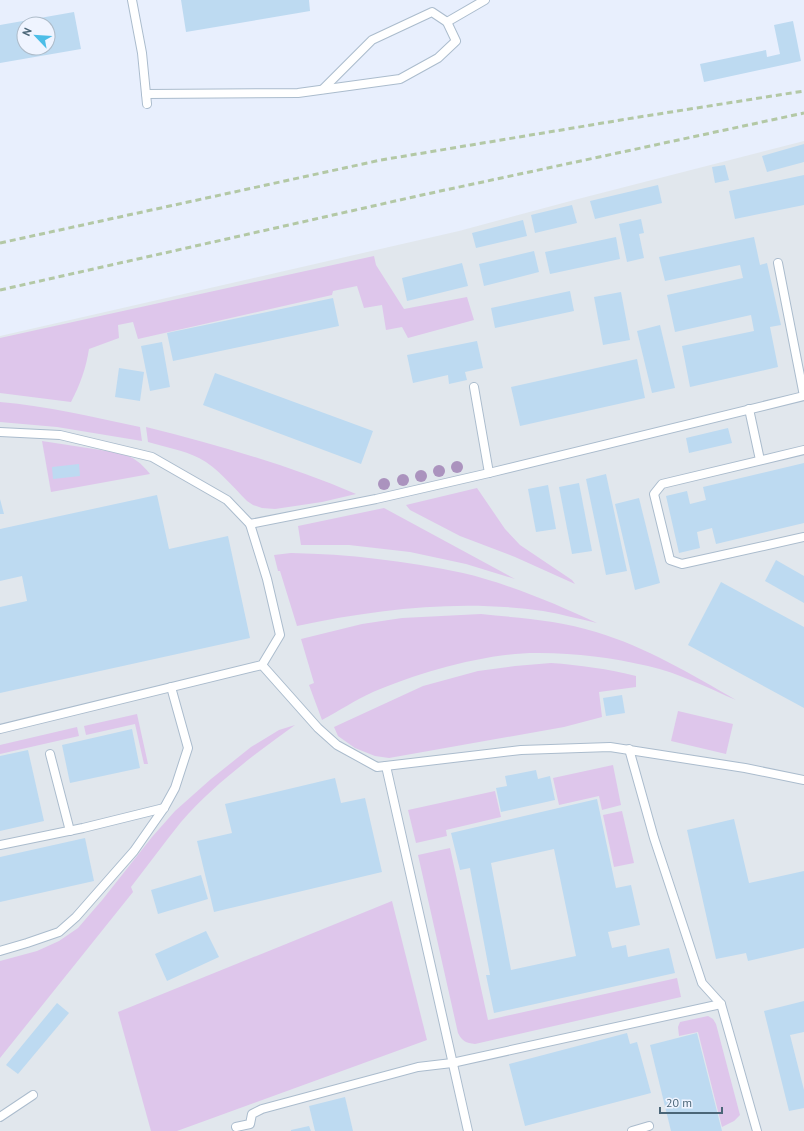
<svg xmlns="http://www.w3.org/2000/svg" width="804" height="1131" font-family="'PT Sans',sans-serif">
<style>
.industrial{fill:#e1e7ed}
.green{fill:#dec6eb}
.building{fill:#bddaf1;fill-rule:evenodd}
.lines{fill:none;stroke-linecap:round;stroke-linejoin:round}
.lane-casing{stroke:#abbccd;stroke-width:10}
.lane{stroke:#fff;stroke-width:8}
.rail{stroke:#b3c8a5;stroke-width:3;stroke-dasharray:6 4;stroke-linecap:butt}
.tree{fill:#ab93be}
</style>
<rect width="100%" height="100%" fill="#e8effd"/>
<!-- industrial -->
<path class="industrial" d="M804 141V1131H0V336L459 231 578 199Z"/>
<!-- green -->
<g class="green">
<path d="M374 256 376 265 404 309 467 297 474 320 408 338 402 327 386 330 382 305 364 308 357 286 333 291 332 295 138 339 133 322 118 325 119 338 89 349C86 368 80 385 71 402L0 393V338Z"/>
<path d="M0 402C47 406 93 417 140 427L142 441 57 427 0 422Z"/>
<path d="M146 427C218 445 288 465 356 494L322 502 275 509 262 508 253 505 247 501C232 486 218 468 199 458 183 450 165 447 148 442Z"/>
<path d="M42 441 120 453C134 457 141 463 150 474L51 492Z"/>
<path d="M477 488 505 529 520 545 572 580 575 584 515 557 460 536 410 510 406 505Z"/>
<path d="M384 508 515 579 466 564 410 552 349 545H301L298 526Z"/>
<path d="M291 553C348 554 407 561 463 573 506 583 557 604 597 623 579 619 561 614 543 611 461 599 377 609 297 626L280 571H278L274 555Z"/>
<path d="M481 614C519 618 559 620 596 632 646 647 691 674 736 700 708 688 679 673 648 666 613 658 576 653 540 653 489 652 420 672 373 692 355 700 339 711 322 720L309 685 314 683 301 639 362 624 402 618Z"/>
<path d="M551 663C580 665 608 669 636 676V687L599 692 602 717 564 727 389 758 375 756 355 748 338 736 334 727 423 686 478 671 515 666Z"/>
<path d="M678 711 733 724 726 754 671 741Z"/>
<path d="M137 714 148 764H144L135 724 86 735 84 726Z"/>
<path d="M295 725C255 754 214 784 181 822 164 843 148 865 131 887L133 892 0 1058V961L37 951 59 941 78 928 103 899 152 837 175 811 211 779 251 747 279 730Z"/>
<path d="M77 727 79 736 0 754V745Z"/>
<path d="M613 765 621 805 602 810 599 796 559 805 553 778Z"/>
<path d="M495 791 501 817 446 830 447 836 416 843 408 810Z"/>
<path d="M622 811 634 863 614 867 603 815Z"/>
<path d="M450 848 488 1020 677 978 681 997 475 1044C466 1043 462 1041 458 1033L418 855Z"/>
<path d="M392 901 427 1040 177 1131H151L118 1012Z"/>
<path d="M708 1016 713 1019 716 1024 740 1115 734 1121 722 1127 698 1032 679 1036 678 1027 680 1022Z"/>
</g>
<!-- building -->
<g class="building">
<path d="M181 0H309L310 11 186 32Z"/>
<path d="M74 12 81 49 0 63V25ZM24 24H48V48H24Z"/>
<path d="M793 21 801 61 704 82 700 64 766 50 767 57 780 54 774 25Z"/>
<path d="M804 144V162L767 172 762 156Z"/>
<path d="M725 165 729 180 715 183 712 167Z"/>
<path d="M804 175V205L735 219 729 191Z"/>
<path d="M658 185 662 203 595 219 590 201Z"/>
<path d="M572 205 577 223 535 233 531 215Z"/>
<path d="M641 219 644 233 639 234 644 258 627 262 619 224Z"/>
<path d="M523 220 527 236 476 248 472 233Z"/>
<path d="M616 237 620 259 550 274 545 252Z"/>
<path d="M754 237 760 265 767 263 781 325 770 327 778 367 690 387 682 346 754 331 751 315 675 332 667 295 743 278 740 265 665 281 659 257Z"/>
<path d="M534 251 539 272 484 286 479 264Z"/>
<path d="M462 263 468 286 407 301 402 278Z"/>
<path d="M570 291 574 311 495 328 491 308Z"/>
<path d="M621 292 630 340 603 345 594 297Z"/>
<path d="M333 298 339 326 173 361 167 333Z"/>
<path d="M660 325 675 388 652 393 637 331Z"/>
<path d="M477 341 483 368 465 372 467 380 449 384 448 375 413 383 407 355Z"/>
<path d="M162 342 170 387 150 391 141 346Z"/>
<path d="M637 359 645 398 520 426 511 387Z"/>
<path d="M119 368 144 372 140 401 115 397Z"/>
<path d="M215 373 373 431 361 464 203 405Z"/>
<path d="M728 428 732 443 689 453 686 438Z"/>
<path d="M804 463V523L716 544 712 528 697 532 700 548 679 553 666 496 687 491 690 504 706 500 703 487Z"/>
<path d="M79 464 80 476 53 479 52 467Z"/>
<path d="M606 474 627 571 606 575 586 479Z"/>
<path d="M579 483 592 551 572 554 559 487Z"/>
<path d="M548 485 556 529 536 532 528 489Z"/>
<path d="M157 495 169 549 228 536 250 638 0 693V607L27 601 22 576 0 581V529Z"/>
<path d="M639 498 660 583 635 590 615 504Z"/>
<path d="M0 499 4 514H0Z"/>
<path d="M776 560 804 576V603L765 581Z"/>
<path d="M721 582 804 627V708L688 645Z"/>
<path d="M622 695 625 713 606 716 603 698Z"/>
<path d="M132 729 140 768 70 783 62 745Z"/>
<path d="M28 750 44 821 0 831V756Z"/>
<path d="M536 770 538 779 550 776 555 800 501 812 496 788 507 786 505 776Z"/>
<path d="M335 778 341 803 365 798 382 872 214 912 197 841 232 833 225 804Z"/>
<path d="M597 799 616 888 631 885 640 925 608 932 612 948 626 945 628 957 669 948 675 973 494 1013 486 975H490L470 868 460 870 451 833ZM554 849 576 956 511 970 491 863Z"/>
<path d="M734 819 749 883 804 871V948L748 961 746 953 716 959 687 830Z"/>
<path d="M85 838 94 881 0 902V857Z"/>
<path d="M201 875 208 899 158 914 151 890Z"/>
<path d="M206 931 219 957 167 981 155 954Z"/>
<path d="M804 1001V1032L790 1035 804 1090V1108L789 1111 764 1011Z"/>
<path d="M57 1003 69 1013 18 1074 6 1065Z"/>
<path d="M627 1033 630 1044 637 1042 651 1093 525 1126 509 1064Z"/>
<path d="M697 1033 722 1131H671L650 1045Z"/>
<path d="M345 1097 353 1131H315L309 1106Z"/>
<path d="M309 1126 311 1131H291V1130Z"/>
</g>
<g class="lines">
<defs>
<g id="lane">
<path d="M132 0 142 53 147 104"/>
<path d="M323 89 372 40 432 12 447 22 485 0"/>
<path d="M146 94 298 93 400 79 438 58 456 41 447 22"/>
<path d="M778 263 804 396"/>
<path d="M474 387 489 473"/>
<path d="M749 409 760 460"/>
<path d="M0 432 60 435 152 457 227 500 250 524 267 579 280 635 262 665 0 729"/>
<path d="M804 450 662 484 654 494 670 560 682 564 804 537"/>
<path d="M250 524 376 499 489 473 804 396"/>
<path d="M262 665 318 728 337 745 377 767 521 750 610 747 745 768 804 780"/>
<path d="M629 749 654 838 702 983 721 1004 757 1131"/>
<path d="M50 754 70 831"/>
<path d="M386 766 468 1131"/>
<path d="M0 845 83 828 164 808"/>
<path d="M0 951 27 943 59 932 76 917 134 851 164 808 175 788 188 748 171 687"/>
<path d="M0 1117 33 1095"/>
<path d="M236 1127 250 1124 252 1114 262 1109 418 1067 452 1063 721 1004"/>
<path d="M632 1131 649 1126"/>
</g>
</defs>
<!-- lane casing -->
<use href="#lane" class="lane-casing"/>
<!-- lane -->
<use href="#lane" class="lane"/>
<!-- rail -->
<g class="rail">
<path d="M0 243 381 160 633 118 804 91"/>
<path d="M0 290 422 195 804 113"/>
</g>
</g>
<!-- trees -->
<g class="tree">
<circle cx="457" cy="467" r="6"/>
<circle cx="439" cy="471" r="6"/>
<circle cx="421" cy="476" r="6"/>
<circle cx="403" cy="480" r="6"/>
<circle cx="384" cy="484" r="6"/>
</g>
<!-- north arrow -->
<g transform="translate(36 36) rotate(295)"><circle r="19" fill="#eff4ff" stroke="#adbbc9"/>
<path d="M0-3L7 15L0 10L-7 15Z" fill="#4cbde7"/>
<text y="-6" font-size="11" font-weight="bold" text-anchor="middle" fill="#4b6678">N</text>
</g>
<!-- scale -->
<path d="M660 1107v6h62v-6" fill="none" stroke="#4b6678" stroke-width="2"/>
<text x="666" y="1107" font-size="12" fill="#4b6678" stroke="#eff4ff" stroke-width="3" paint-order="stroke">20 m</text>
</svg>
